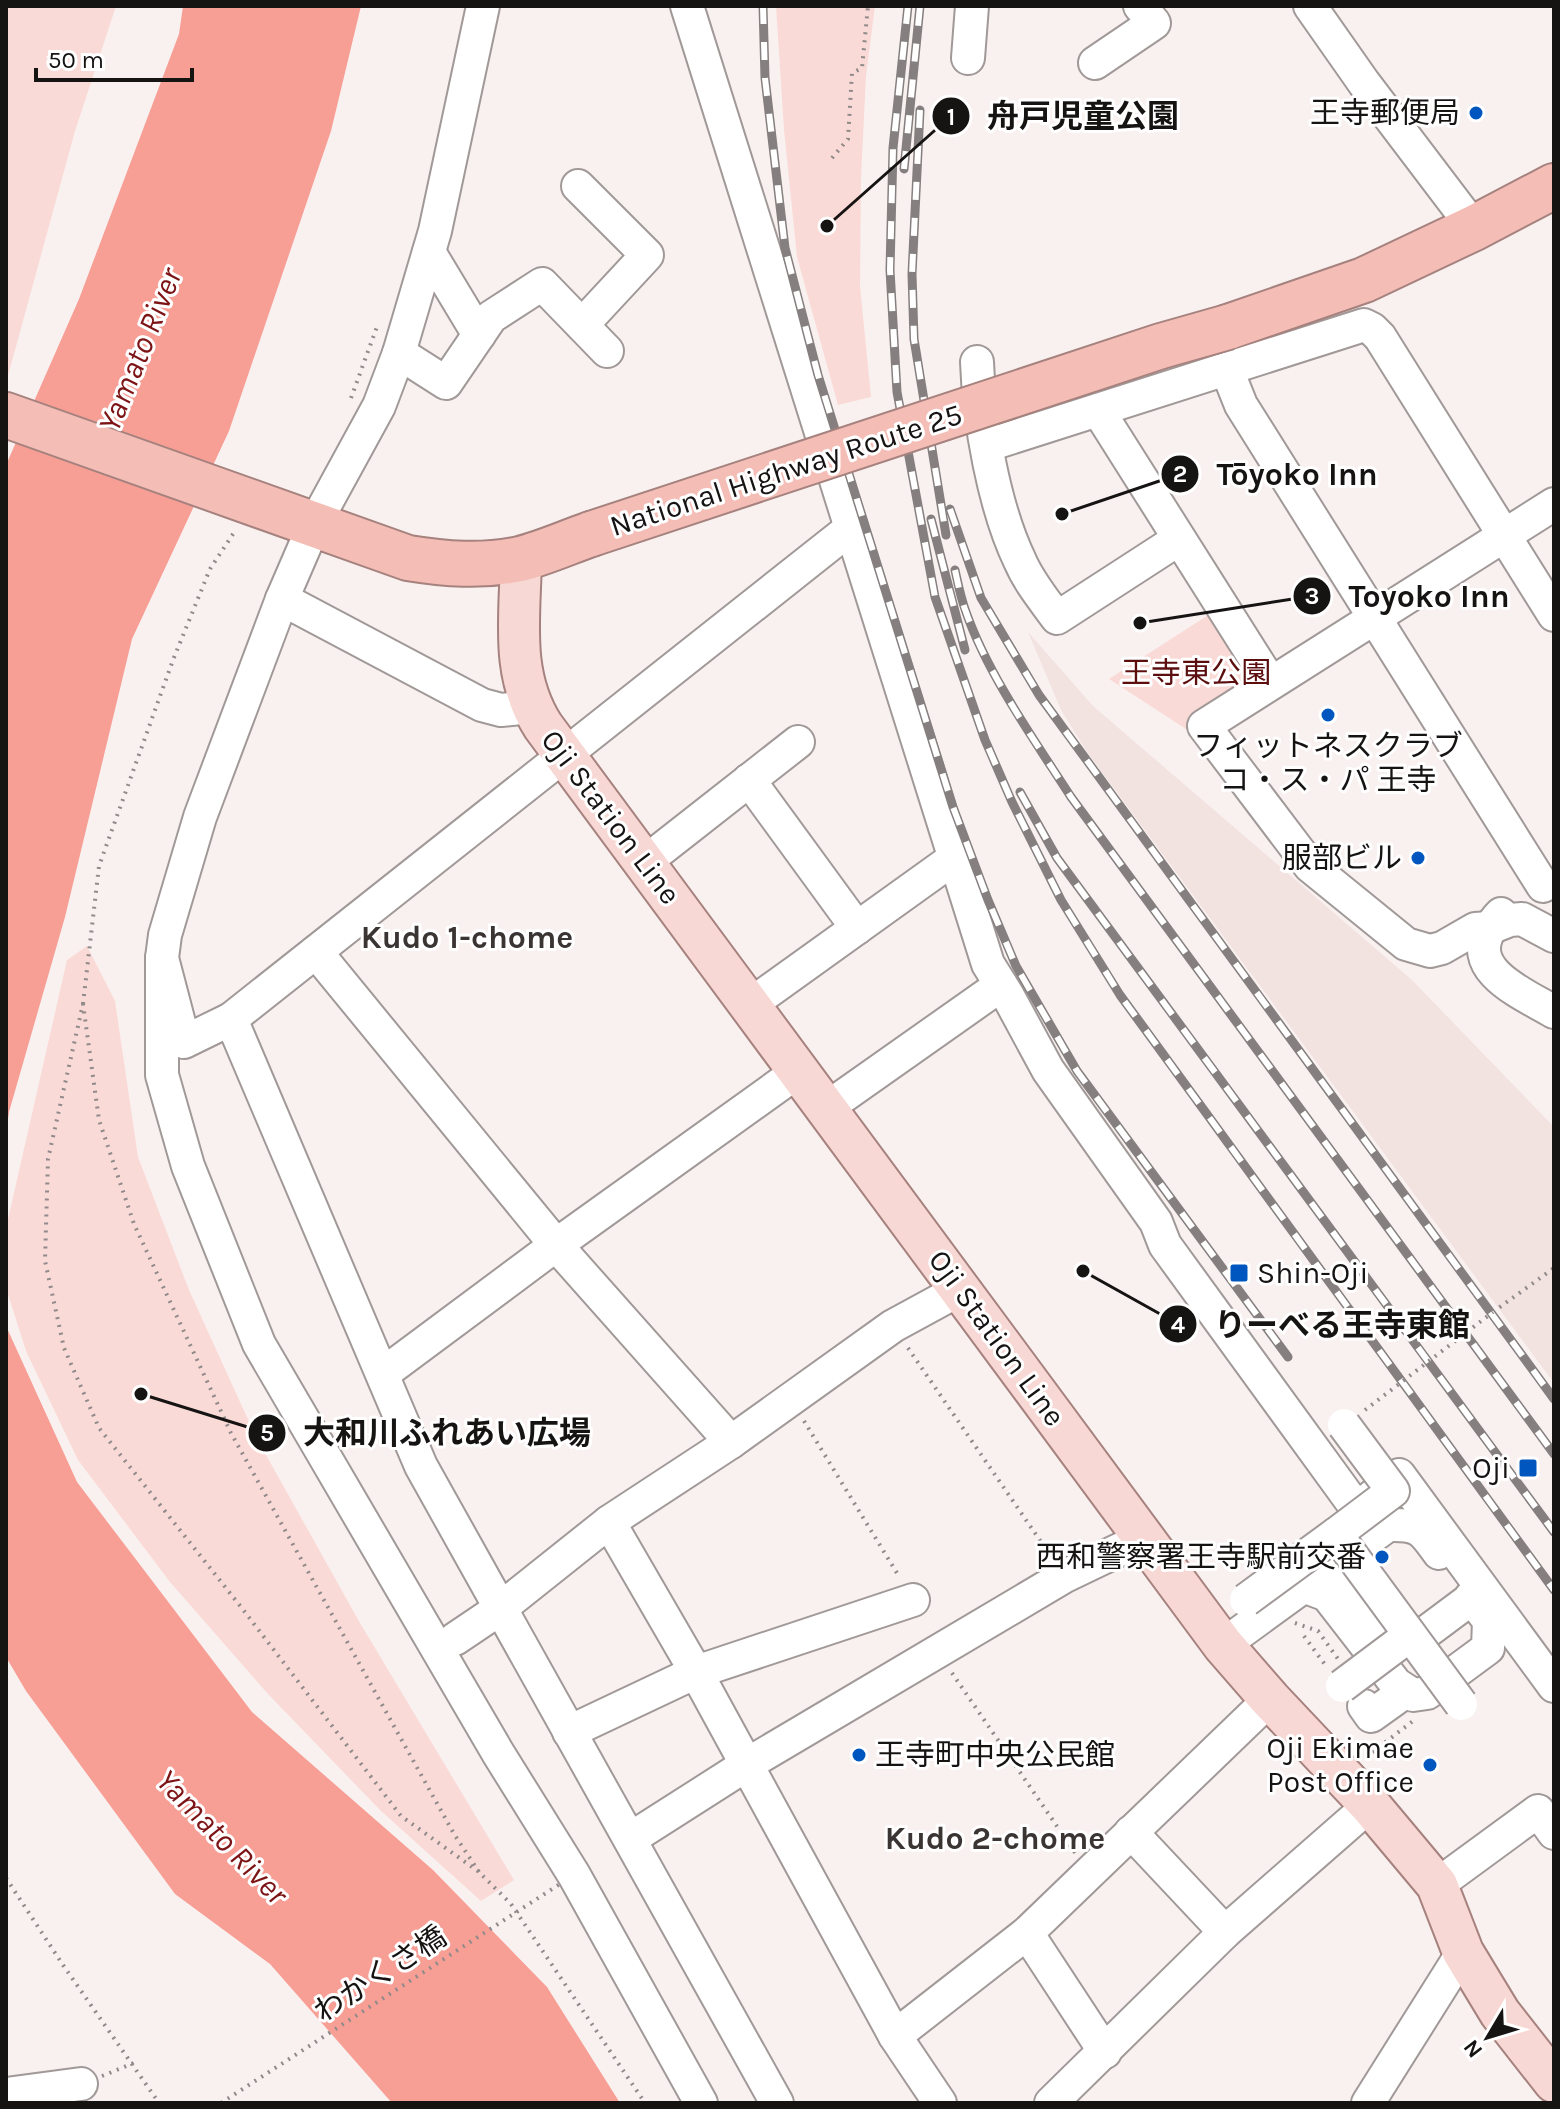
<svg xmlns="http://www.w3.org/2000/svg" width="1560" height="2109" font-family="Karla,'Noto Sans JP',sans-serif">
<style>
.built{fill:#f2e2e0}
.green{fill:#fadad6}
.water{fill:#f79e95}
.lines{fill:none;stroke-linecap:round;stroke-linejoin:round}
.minor-casing{stroke:#a09998;stroke-width:36}
.major-casing{stroke:#a6827e;stroke-width:44}
.highway-casing{stroke:#a6827e;stroke-width:48}
.path{stroke:#908a8a;stroke-width:4;stroke-dasharray:2 6;stroke-linecap:butt}
.minor{stroke:#fff;stroke-width:32}
.major{stroke:#f8d8d4;stroke-width:40}
.highway{stroke:#f4beb7;stroke-width:44}
.rail-casing{stroke:#85807f;stroke-width:9}
.rail{stroke:#fff;stroke-width:6;stroke-dasharray:18;stroke-linecap:butt}
.minor-bridge-casing{stroke:#a09998;stroke-width:36;stroke-linecap:butt}
.highway-bridge-casing{stroke:#a6827e;stroke-width:48;stroke-linecap:butt}
.path-bridge{stroke:#908a8a;stroke-width:4;stroke-dasharray:2 6;stroke-linecap:butt}
.minor-bridge{stroke:#fff;stroke-width:32}
.highway-bridge{stroke:#f4beb7;stroke-width:44}
.poi-dot{fill:#0056bf;stroke:#fff;stroke-width:3}
.labels{text-anchor:middle;dominant-baseline:central;stroke-width:6;stroke-linejoin:round;paint-order:stroke}
.poi-label{font-size:30px;fill:#161313;stroke:#fff;text-anchor:end}
.street-label{font-size:30px;fill:#161313;stroke:#fff}
.park-label{font-size:30px;fill:#5c0e0f;stroke:#fff}
.water-label{font-size:32px;font-style:italic;fill:#7c1416;stroke:#fff}
.neighbourhood-label{font-size:32px;font-weight:bold;fill:#3a3433;stroke:#fff}
.leader{fill:none;stroke:#161313;stroke-width:3}
.callout-dot{fill:#161313;stroke:#fff;stroke-width:3}
.mark-label{font-size:24px;text-anchor:middle;font-weight:bold;fill:#fff}
.callout-label{font-size:32px;text-anchor:middle;font-weight:bold;fill:#161313;stroke:#fff;stroke-width:6;stroke-linejoin:round;paint-order:stroke}
</style>
<rect width="100%" height="100%" fill="#f9f1f0"/>
<!-- built -->
<path class="built" d="M1028 632 1093 706 1412 980 1554 1127V1383L1087 752 1061 710Z"/>
<!-- green -->
<g class="green">
<path d="M6 6H116L75 131 6 383Z"/>
<path d="M776 6H875L866 76 861 178 860 286 871 397 838 405 797 257 784 130Z"/>
<path d="M1213 612 1251 674 1250 687 1186 729 1109 679Z"/>
<path d="M87 946 115 1001 138 1157 189 1290 256 1437 360 1623 514 1880 481 1901 381 1811 268 1694 170 1582 78 1460 26 1351 6 1288V1228L67 960Z"/>
</g>
<!-- water -->
<g class="water">
<path d="M183 6H361L331 131 229 431 132 639 65 917 9 1112 6 1134V465L79 299 179 34Z"/>
<path d="M6 1326 77 1482 252 1712 433 1870 547 1987 620 2103H392L270 1964 175 1894 26 1691 6 1657Z"/>
</g>
<g class="lines">
<defs>
<g id="minor">
<path d="M687 6 988 964 1008 996 1048 1070 1156 1222 1165 1245 1357 1509 1399 1475 1554 1686"/>
<path d="M1310 6 1364 83 1474 228"/>
<path d="M968 58 972 6"/>
<path d="M1095 63 1154 23 1140 6"/>
<path d="M578 186 647 255 582 325"/>
<path d="M429 252 479 335"/>
<path d="M399 353 446 383 491 317 542 284 607 351"/>
<path d="M977 362C979 422 994 507 1020 561 1029 582 1044 600 1057 618L1179 539"/>
<path d="M1227 370 1241 405 1543 886"/>
<path d="M1098 410 1270 682"/>
<path d="M988 445 1364 325 1372 329 1380 337 1554 615"/>
<path d="M1554 504 1204 726 1310 866 1406 944 1430 951 1442 948 1475 929 1490 928 1510 920 1522 919 1554 936"/>
<path d="M282 599 482 705 501 710 531 707"/>
<path d="M749 780 857 928"/>
<path d="M645 862 798 742"/>
<path d="M1501 914C1496 919 1493 923 1490 929 1465 971 1524 994 1554 1012"/>
<path d="M316 952 556 1245 731 1442"/>
<path d="M162 958V1075L188 1166 259 1344 498 1753 574 1875 701 2103"/>
<path d="M751 1004 953 859"/>
<path d="M231 1019 184 1042 162 958 165 935 200 817 282 599 314 525 379 406 399 353 435 231 483 6"/>
<path d="M828 1107 1001 985"/>
<path d="M384 1373 556 1245 800 1070"/>
<path d="M609 1522 696 1672 895 2036 940 2103"/>
<path d="M1303 1586 1327 1595 1396 1684 1413 1695 1427 1693 1488 1648 1489 1621 1471 1597"/>
<path d="M1303 1586 1352 1583 1382 1623 1417 1639 1472 1598"/>
<path d="M455 1639 501 1608 609 1522 731 1442 893 1326 961 1289"/>
<path d="M1223 1645 1388 1525C1419 1524 1422 1529 1439 1553"/>
<path d="M1364 1706 1371 1716 1406 1691"/>
<path d="M569 1732 696 1672 913 1600"/>
<path d="M1131 1832 1225 1932"/>
<path d="M630 1839 746 1765 1065 1576 1144 1538"/>
<path d="M1437 1885 1538 1811 1554 1833"/>
<path d="M1027 1933 1105 2052"/>
<path d="M895 2036 1027 1933 1270 1699"/>
<path d="M6 2094 81 2084"/>
<path d="M777 2103 421 1466 231 1019 851 528"/>
<path d="M1051 2103 1225 1932 1370 1805"/>
<path d="M1368 2103 1463 1952"/>
</g>
<path id="major" d="M521 559C520 618 510 674 543 726L1223 1645 1270 1699 1370 1805 1437 1885 1463 1952 1500 2013 1554 2082"/>
<g id="highway">
<path d="M1228 327 1364 280 1474 228 1554 186"/>
<path d="M6 415 408 558C445 564 482 567 520 559 544 553 568 542 591 534"/>
</g>
</defs>
<!-- minor casing -->
<use href="#minor" class="minor-casing"/>
<!-- major casing -->
<use href="#major" class="major-casing"/>
<!-- highway casing -->
<use href="#highway" class="highway-casing"/>
<!-- path -->
<g class="path">
<path d="M832 158 848 139 852 73 862 68 868 6"/>
<path d="M351 398 378 324"/>
<path d="M83 1004 99 866 173 660 210 569 235 531"/>
<path d="M1493 1312 1554 1268"/>
<path d="M908 1348 1050 1555"/>
<path d="M804 1421 900 1578"/>
<path d="M1295 1623 1318 1631 1338 1659"/>
<path d="M1304 1636 1326 1666"/>
<path d="M952 1673 1076 1854"/>
<path d="M1366 1757 1413 1721"/>
<path d="M479 1872 454 1834 231 1433 134 1224 99 1120 83 1004 48 1159 45 1261 64 1348 99 1428 241 1607 401 1816 479 1872 511 1904 645 2103"/>
<path d="M6 1878 63 1965 159 2103"/>
<path d="M102 2076 134 2063"/>
</g>
<!-- minor -->
<use href="#minor" class="minor"/>
<!-- major -->
<use href="#major" class="major"/>
<!-- highway -->
<use href="#highway" class="highway"/>
<defs>
<g id="rail">
<path d="M763 6 765 78 785 248 818 375 953 807 988 900 1016 966 1077 1071 1288 1357"/>
<path d="M908 6 893 148 890 270 897 392 935 597 985 740 1012 802 1061 900 1120 995 1554 1590"/>
<path d="M920 110 912 274 914 339 946 535"/>
<path d="M904 169 920 6"/>
<path d="M950 509 981 598 1039 695 1554 1399"/>
<path d="M931 519 965 650"/>
<path d="M955 570C958 584 961 599 966 612 988 675 1035 741 1071 797L1554 1454"/>
<path d="M1020 792 1057 858 1554 1532"/>
</g>
</defs>
<!-- rail casing -->
<use href="#rail" class="rail-casing"/>
<!-- rail -->
<use href="#rail" class="rail"/>
<defs>
<g id="minor-bridge">
<path d="M1336 1534 1393 1491 1344 1425"/>
<path d="M1246 1600 1336 1534 1461 1704"/>
<path d="M1342 1686 1410 1635"/>
</g>
<path id="highway-bridge" d="M591 534 1161 346 1228 327"/>
</defs>
<!-- minor-bridge casing -->
<use href="#minor-bridge" class="minor-bridge-casing"/>
<!-- highway-bridge casing -->
<use href="#highway-bridge" class="highway-bridge-casing"/>
<!-- path-bridge -->
<g class="path-bridge">
<path d="M1365 1410 1493 1312"/>
<path d="M221 2103 563 1882"/>
</g>
<!-- minor-bridge -->
<use href="#minor-bridge" class="minor-bridge"/>
<!-- highway-bridge -->
<use href="#highway-bridge" class="highway-bridge"/>
</g>
<!-- markers -->
<g class="poi-dot">
<circle cx="1476" cy="113" r="8"/>
<circle cx="1328" cy="715" r="8"/>
<circle cx="1418" cy="858" r="8"/>
<rect x="1229" y="1263" width="20" height="20" rx="4"/>
<rect x="1518" y="1458" width="20" height="20" rx="4"/>
<circle cx="1382" cy="1557" r="8"/>
<circle cx="859" cy="1755" r="8"/>
<circle cx="1430" cy="1765" r="8"/>
</g>
<g class="labels">
<!-- poi labels -->
<g class="poi-label">
<text x="1460" y="113">王寺郵便局</text>
<text x="1328" y="746" text-anchor="middle">フィットネスクラブ<tspan x="1328" dy="34">コ・ス・パ 王寺</tspan></text>
<text x="1402" y="858">服部ビル</text>
<text x="1257" y="1273" text-anchor="start">Shin-Oji</text>
<text x="1510" y="1468">Oji</text>
<text x="1366" y="1557">西和警察署王寺駅前交番</text>
<text x="1414" y="1748">Oji Ekimae<tspan x="1414" dy="34">Post Office</tspan></text>
<text x="875" y="1755" text-anchor="start">王寺町中央公民館</text>
</g>
<!-- street labels -->
<g class="street-label">
<text transform="translate(786 470) rotate(-18)">National Highway Route 25</text>
<text transform="translate(611 817) rotate(53)">Oji Station Line</text>
<text transform="translate(997 1338) rotate(54)">Oji Station Line</text>
<text transform="translate(380 1974) rotate(-33)">わかくさ橋</text>
</g>
<!-- park labels -->
<g class="park-label">
<text x="1196" y="673">王寺東公園</text>
</g>
<!-- water labels -->
<g class="water-label">
<text transform="translate(140 350) rotate(-68)">Yamato River</text>
<text transform="translate(222 1837) rotate(46)">Yamato River</text>
</g>
<!-- neighbourhood labels -->
<g class="neighbourhood-label">
<text x="467" y="937">Kudo 1-chome</text>
<text x="995" y="1838">Kudo 2-chome</text>
</g>
</g>
<!-- callouts -->
<path class="leader" d="M827 226L951 116M1062 514L1180 474M1140 623L1312 596M1083 1271L1178 1324M141 1394L267 1433"/>
<g class="callout-dot">
<circle cx="827" cy="226" r="8"/>
<circle cx="1062" cy="514" r="8"/>
<circle cx="1140" cy="623" r="8"/>
<circle cx="1083" cy="1271" r="8"/>
<circle cx="141" cy="1394" r="8"/>
<circle cx="951" cy="116" r="20"/>
<circle cx="1180" cy="474" r="20"/>
<circle cx="1312" cy="596" r="20"/>
<circle cx="1178" cy="1324" r="20"/>
<circle cx="267" cy="1433" r="20"/>
</g>
<g class="mark-label">
<text x="951" y="125">1</text>
<text x="1180" y="482">2</text>
<text x="1312" y="604">3</text>
<text x="1178" y="1333">4</text>
<text x="267" y="1441">5</text>
</g>
<g class="callout-label">
<text x="1083" y="127">舟戸児童公園</text>
<text x="1297" y="485">Tōyoko Inn</text>
<text x="1429" y="607">Toyoko Inn</text>
<text x="1342" y="1336">りーべる王寺東館</text>
<text x="447" y="1444">大和川ふれあい広場</text>
</g>
<!-- border -->
<rect width="1560" height="2109" fill="none" stroke="#161313" stroke-width="16"/>
<!-- north arrow -->
<g transform="translate(1488 2037) rotate(232)" stroke="#ffffff" stroke-width="6" paint-order="stroke">
<path d="M0-6L14 30L0 20L-14 30Z" fill="#161313"/>
<text y="-12" font-size="22" font-weight="bold" text-anchor="middle" fill="#161313">N</text>
</g>
<!-- scale -->
<path d="M36 68v12h156v-12" fill="none" stroke="#161313" stroke-width="4"/>
<text x="48" y="68" font-size="24" fill="#161313" stroke="#ffffff" stroke-width="6" paint-order="stroke">50 m</text>
</svg>
